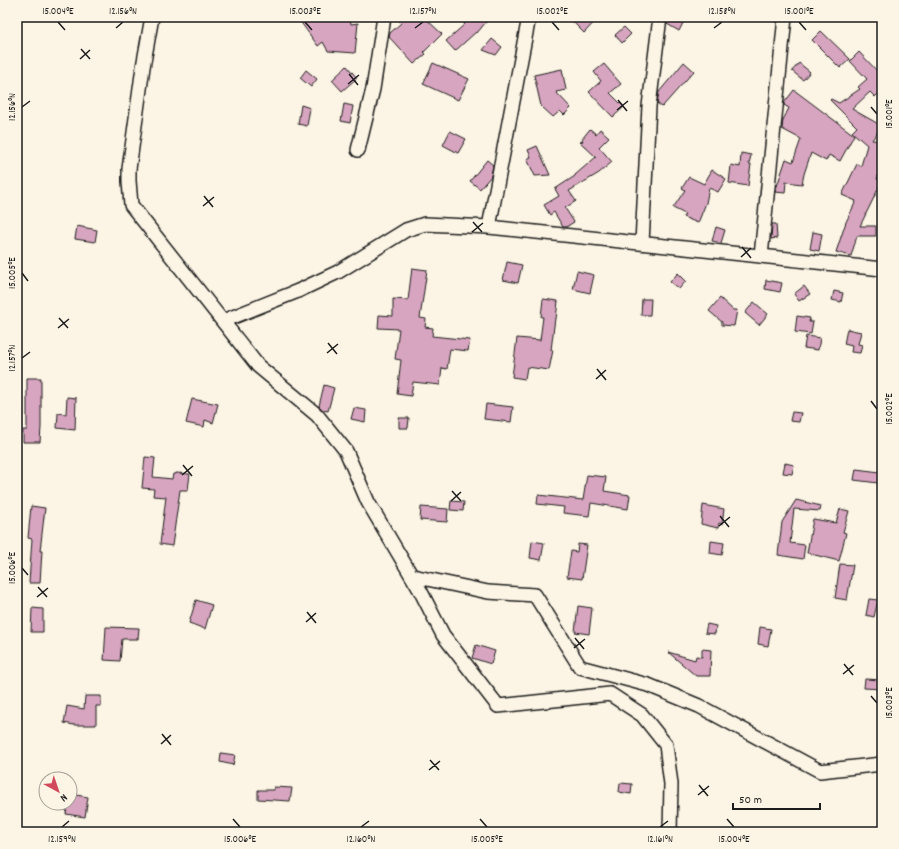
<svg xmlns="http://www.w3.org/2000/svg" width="899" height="849" font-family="Dekko,sans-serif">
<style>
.building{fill:#d8a5c0;stroke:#1c1c1c}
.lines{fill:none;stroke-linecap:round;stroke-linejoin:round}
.minor-casing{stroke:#1c1c1c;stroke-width:16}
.minor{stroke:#fcf5e5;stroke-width:13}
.ticks{fill:none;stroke:#1c1c1c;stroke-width:1.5}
.neatline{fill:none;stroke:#1c1c1c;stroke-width:1.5}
.ticks-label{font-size:10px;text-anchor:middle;fill:#1c1c1c}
</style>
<rect width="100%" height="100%" fill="#fcf5e5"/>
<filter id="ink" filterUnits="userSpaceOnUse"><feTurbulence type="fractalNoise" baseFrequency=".025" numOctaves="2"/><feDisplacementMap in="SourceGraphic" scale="8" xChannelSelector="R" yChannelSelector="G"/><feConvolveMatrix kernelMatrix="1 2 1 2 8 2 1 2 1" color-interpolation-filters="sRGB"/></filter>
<g filter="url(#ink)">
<!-- building -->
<g class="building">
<path d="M297 17H350L351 24 358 23 355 53 328 51 323 42 318 46Z"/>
<path d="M396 17H424L442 34 424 52 426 54 414 64 389 37 390 33 401 23Z"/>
<path d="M460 17H490L477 33 476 32 455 51 446 41 465 24Z"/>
<path d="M568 17H599L584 33Z"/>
<path d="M669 17H686L679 31 667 24Z"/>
<path d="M624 27 631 34 622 43 615 35Z"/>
<path d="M821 31 850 59 840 68 812 40Z"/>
<path d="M492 39 502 47 496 55 483 50Z"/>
<path d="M859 52 882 76V90L875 97 870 92 852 109 882 126 872 140 882 141V164L877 179 882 181 860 226H876V236H857L851 256 836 252 846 222 856 201 842 195 857 164 861 166 867 145 852 132 857 127 830 100 831 99 839 103 860 89 858 87 867 79 850 61Z"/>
<path d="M684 62 694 71 662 107 657 103 659 92Z"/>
<path d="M433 63 469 79 458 100 423 84Z"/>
<path d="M799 63 810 72 803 80 792 71Z"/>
<path d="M604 64 621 84 610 93 624 107 613 117 589 92 601 81 594 72Z"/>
<path d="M347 66 357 78 342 91 332 80Z"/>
<path d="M562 69 566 90 556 92 571 108 564 115 560 111 553 117 541 106 534 75Z"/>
<path d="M306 70 317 79 311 87 300 78Z"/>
<path d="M794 90 854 135 840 161 829 155 826 161 811 153 804 174 802 184 786 182 785 193 775 192 786 159 793 162 801 139 782 129 783 120 789 108 784 105V103Z"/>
<path d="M344 104 353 106 350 123 341 121Z"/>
<path d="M301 105 310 108 307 126 298 124Z"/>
<path d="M590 129 596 134 600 129 609 137 599 147 612 162 599 173 569 191 576 201 565 208 574 222 566 227H563L554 212 550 215 544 205 559 196 555 189 575 176V175L596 157 580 142 583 141 582 139Z"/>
<path d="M450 131 466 139 458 153 443 145Z"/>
<path d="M537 146 546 166 550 175 535 176 527 159 531 157 528 150Z"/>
<path d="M741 153 751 155 749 164H751L748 186 729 183 731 165 740 167Z"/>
<path d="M487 160 493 165 491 176 480 189 470 181Z"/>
<path d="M712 170 726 179 718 192 709 188 706 203 698 223 683 217 685 214 673 208 685 190 682 188 689 177 704 184Z"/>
<path d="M772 224H776L777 238 771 239Z"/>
<path d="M77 226 97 230 95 242 75 239Z"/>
<path d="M716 227 725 230 721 243 712 241Z"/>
<path d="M813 232 822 234 819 251 810 249Z"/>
<path d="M507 262 522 265 518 283 503 280Z"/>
<path d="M412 268 427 270 420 318 426 319 425 327 433 328 432 336 470 340 468 351 450 349 447 369 442 368 440 385 413 382 411 396 397 394 401 360 395 359 399 329 378 328 379 315 393 316V299L408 300Z"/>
<path d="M577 271 594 275 590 293 573 289Z"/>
<path d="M678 273 686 281 679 289 670 282Z"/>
<path d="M766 280 782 283 780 292 765 289Z"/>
<path d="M804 286 810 294 799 301 794 294Z"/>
<path d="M834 291 843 293 841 302 832 300Z"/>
<path d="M720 298 733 310H737L734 326 722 325V322L709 311Z"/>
<path d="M543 299 558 301 556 319 555 318 551 350H553L549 370 527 367 525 379 512 377 517 338 540 340 543 317H541Z"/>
<path d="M642 299H651L650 315H641Z"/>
<path d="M754 302 768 314 759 325 745 313Z"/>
<path d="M797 316 810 318 809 322H813L811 334 795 332Z"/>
<path d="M847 329 861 332 858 344 862 345 860 353 851 352 852 346 844 344Z"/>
<path d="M806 336 820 338 818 350 804 348Z"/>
<path d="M27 378H41V427L40 442H23V430H27Z"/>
<path d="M324 385 334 388 328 411 323 410 319 406Z"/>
<path d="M67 397 76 398 75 430 57 428 58 413 66 414Z"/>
<path d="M192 399 218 404 213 423 205 420 204 427 186 423Z"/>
<path d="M486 404 513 407 511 422 484 419Z"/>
<path d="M354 408 366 410 365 422 351 419Z"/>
<path d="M792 412 801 413 799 422 790 421Z"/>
<path d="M399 418H409L408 428H399Z"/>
<path d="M145 457 155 458 153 477 172 479 173 474H176V473L190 474 188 490H180L172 546 160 544 166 497 153 496 154 489 142 488Z"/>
<path d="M785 463 794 465 792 474 783 473Z"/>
<path d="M856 469 880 472 878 483 854 480Z"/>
<path d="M587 475 606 477 604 491 630 495 628 509 591 503 589 516 563 513 564 507 537 504 538 495 583 500Z"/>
<path d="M796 500 821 506 820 511 794 509 790 543 805 545 803 559 778 555 782 522Z"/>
<path d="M451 501 464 502 463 511 450 510Z"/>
<path d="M703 505 724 509 722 524 719 523 718 528 701 524Z"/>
<path d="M31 506 45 508 40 551H42L40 583H29L32 539 28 538Z"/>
<path d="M421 507 448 509 447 522 420 520Z"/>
<path d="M840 509 849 511 843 532 846 533 839 561 807 553 813 519 836 523Z"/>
<path d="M532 541 544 543 541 560 530 558Z"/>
<path d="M711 541 724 543 722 555 710 553Z"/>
<path d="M578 544 587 545 582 579 567 577 571 551 577 552Z"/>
<path d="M840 564 853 565 847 600 835 598Z"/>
<path d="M869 599 878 600 874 617 866 615Z"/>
<path d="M196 600 212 605 205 629 189 623Z"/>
<path d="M578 606 592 608 589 634 575 632Z"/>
<path d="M32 608 43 609V632H31Z"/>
<path d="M707 624 716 626 715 634 705 633Z"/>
<path d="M106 627 139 628 138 639H122L120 661 104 660Z"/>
<path d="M760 627 771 629 768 646 758 644Z"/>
<path d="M476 645 495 651 491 664 472 658Z"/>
<path d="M702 649 711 650 710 676H696L668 652 695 660 696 656 702 657Z"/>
<path d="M865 679 882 680V689L864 688Z"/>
<path d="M85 696H101V706H96V725H74L64 723 67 706 84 709Z"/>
<path d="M221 753 235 755 233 765 220 762Z"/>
<path d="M620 783 632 784 631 794 619 792Z"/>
<path d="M274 787 292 788 290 801 258 799V790H274Z"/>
<path d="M70 794 88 797 85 817 66 814 68 803H70Z"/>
</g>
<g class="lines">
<defs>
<g id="minor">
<path d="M152 17 143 67 129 169V181L131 205 258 366 317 415 346 451 368 502 420 590 443 635 498 706 610 694 642 715 666 745 671 784 670 832"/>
<path d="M358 150 373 89 384 17"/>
<path d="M489 227 529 17"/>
<path d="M642 243 649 106 660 17"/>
<path d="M761 256 785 17"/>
<path d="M223 321 298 291 338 272 406 230 425 224 489 227 882 269"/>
<path d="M413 576 488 592 535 595 580 667 648 685 699 706 820 771 882 764"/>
</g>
</defs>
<!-- minor casing -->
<use href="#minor" class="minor-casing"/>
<!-- minor -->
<use href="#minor" class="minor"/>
</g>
</g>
<!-- ticks -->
<path class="ticks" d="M58 22 65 30M305 22 312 30M552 22 559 30M799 22 806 30M116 28 123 22M415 28 423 22M714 28 722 22M81 49 90 59M80 59 90 50M349 74 358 85M348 84 359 75M618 100 627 111M22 107 30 101M871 107 877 114M617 110 628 101M204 196 213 207M203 206 214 197M473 222 482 232M472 232 483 223M742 247 751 258M741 257 751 248M22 273 28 281M59 318 68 328M58 328 69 319M328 343 337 354M327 353 338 344M22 358 30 352M597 369 606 380M596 379 606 370M871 401 877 409M183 465 192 476M182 475 193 466M452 491 461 501M451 501 461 492M720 516 729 527M719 526 730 517M22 568 28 575M38 587 47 597M37 597 48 588M307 612 316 623M306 622 316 613M575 638 584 649M574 648 585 639M844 664 853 675M843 674 854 665M871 696 877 703M162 734 171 745M161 744 171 735M430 760 439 770M429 770 440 761M699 785 708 796M698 795 709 786M233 819 240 827M480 819 487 827M727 819 734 827M62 827 69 821M361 827 369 821M660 827 668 821"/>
<!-- margin -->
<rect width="899" height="849" fill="none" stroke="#fcf5e5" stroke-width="44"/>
<!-- north arrow -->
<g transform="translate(58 791) rotate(140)"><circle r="19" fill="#fcf5e5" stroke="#a29e95"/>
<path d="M0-3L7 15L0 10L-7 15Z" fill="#d1495b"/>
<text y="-6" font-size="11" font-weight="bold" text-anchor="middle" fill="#1c1c1c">N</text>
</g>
<!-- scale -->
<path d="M733 803v6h87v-6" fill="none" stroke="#1c1c1c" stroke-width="2"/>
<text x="739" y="803" font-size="12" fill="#1c1c1c" stroke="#fcf5e5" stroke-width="3" paint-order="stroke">50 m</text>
<rect x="22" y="22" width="855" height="805" class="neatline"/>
<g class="ticks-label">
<text x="58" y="14">15.004°E</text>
<text x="123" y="14">12.156°N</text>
<text x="305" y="14">15.003°E</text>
<text x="423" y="14">12.157°N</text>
<text x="552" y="14">15.002°E</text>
<text x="722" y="14">12.158°N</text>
<text x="799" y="14">15.001°E</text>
<text transform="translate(11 107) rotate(-90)" y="4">12.156°N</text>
<text transform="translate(888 114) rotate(-90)" y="4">15.001°E</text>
<text transform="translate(11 273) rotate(-90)" y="4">15.005°E</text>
<text transform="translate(11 358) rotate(-90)" y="4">12.157°N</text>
<text transform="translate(888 409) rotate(-90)" y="4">15.002°E</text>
<text transform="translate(11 568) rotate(-90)" y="4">15.006°E</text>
<text transform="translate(888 703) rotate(-90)" y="4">15.003°E</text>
<text x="62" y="842">12.159°N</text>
<text x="240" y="842">15.006°E</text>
<text x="361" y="842">12.160°N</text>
<text x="487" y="842">15.005°E</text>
<text x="660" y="842">12.161°N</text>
<text x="734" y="842">15.004°E</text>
</g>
</svg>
